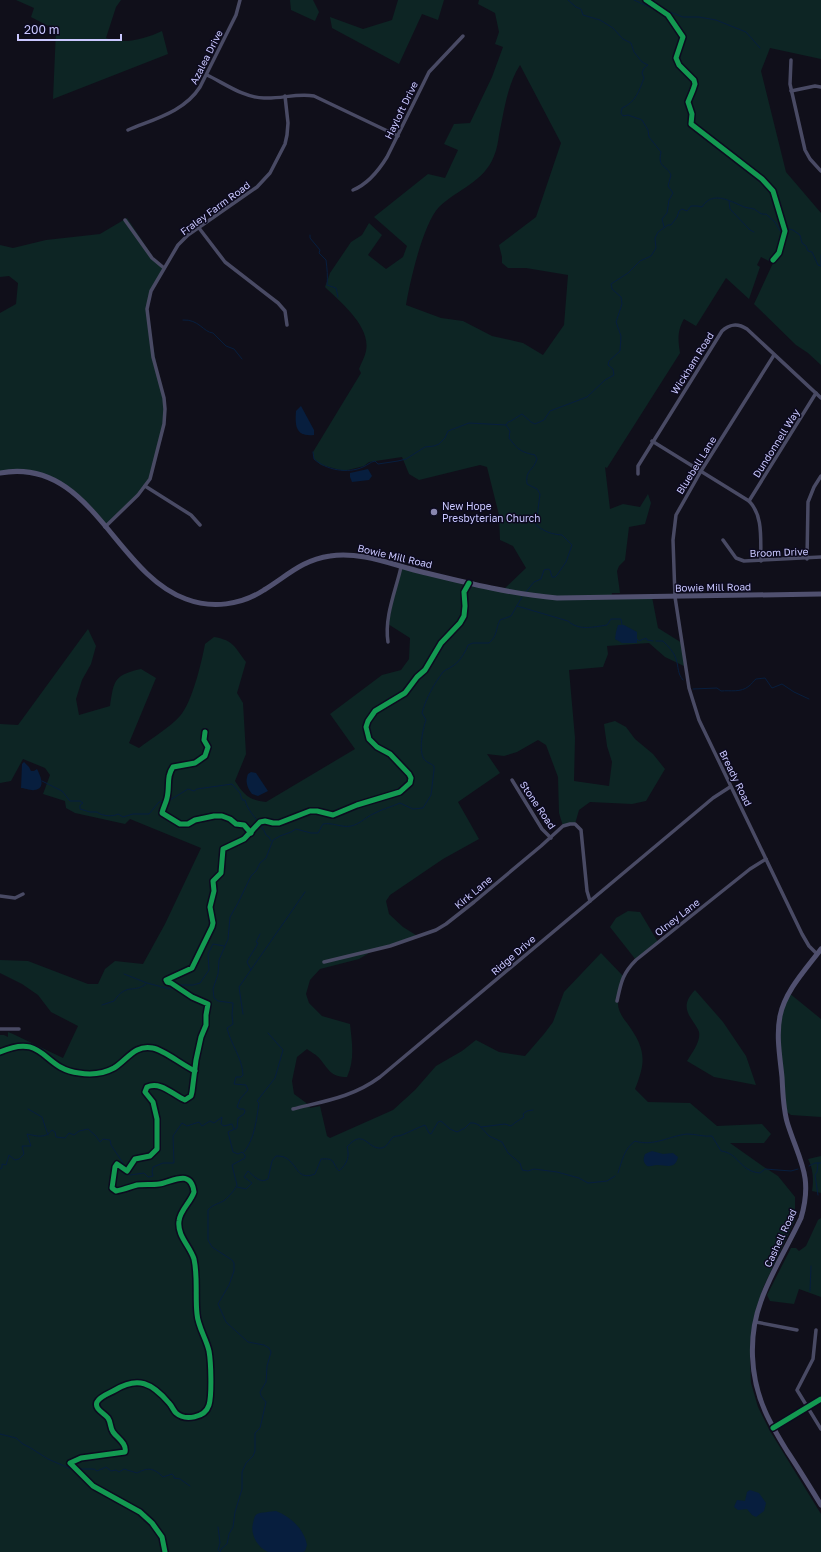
<svg xmlns="http://www.w3.org/2000/svg" width="821" height="1552" font-family="'Golos Text',sans-serif">
<style>
.green{fill:#0d2524;fill-rule:evenodd}
.water{fill:#071e3e}
.lines{fill:none;stroke-linecap:round;stroke-linejoin:round}
.stream{stroke:#071e3e;stroke-width:1}
.street{stroke:#494a64;stroke-width:3.5}
.secondary{stroke:#50506f;stroke-width:5}
.cycleway-casing{stroke:#0c0a1f;stroke-width:8}
.cycleway{stroke:#139951;stroke-width:5}
.poi-dot{fill:#8987af;stroke:#0c0a1f;stroke-width:1.5}
.labels{text-anchor:middle;dominant-baseline:central;stroke-width:3;stroke-linejoin:round;paint-order:stroke}
.street-label{font-size:10px;fill:#cac8ff;stroke:#0c0a1f}
.poi-label{font-size:10px;fill:#cac8ff;stroke:#0c0a1f;text-anchor:start}
</style>
<rect width="100%" height="100%" fill="#100f1a"/>
<!-- green -->
<g class="green">
<path d="M16 0H121L116 7 106 38C124 45 145 39 162 31L168 54 53 99 56 30 31 17 34 8Z"/>
<path d="M290 0H313L319 12 315 21 291 10Z"/>
<path d="M398 0H444L438 20 422 14 399 64 332 28 330 17 363 29 392 20Z"/>
<path d="M479 0H821V59L770 48 761 71 786 172 821 213V365L808 353 796 345 754 304 773 263 761 257 757 265 760 267 749 299 726 278 696 326 684 319C677 331 678 340 680 353L607 468 605 467 610 509 623 504 640 507 648 494 651 503 645 524 629 527 625 560 619 566 617 571 620 593H612L611 598 652 597 658 628 682 643 686 667 665 657 649 643 607 646 608 654 603 667 569 670 575 738 574 781 609 786 612 762 607 746 604 724 615 721 626 727 635 739 653 754 665 769 646 801 632 804 590 802 579 810 575 824 563 826 559 813 558 777 546 745 538 740 517 752 504 756 487 754 500 773 458 802 479 839 443 859 390 895 386 901 389 914 403 927 419 937 374 950 359 959 320 969 310 980 306 994 309 1003 322 1016 350 1024C352 1043 355 1059 347 1077 331 1077 329 1070 320 1059 317 1055 311 1052 307 1049L297 1057 292 1081 294 1094 309 1105 310 1108 320 1106 327 1136 330 1138 393 1110 415 1090 436 1066 462 1051 476 1040 499 1052 525 1056 544 1034 553 1022 564 992 601 953 623 976C621 984 618 993 618 1001 617 1009 622 1017 627 1023 645 1048 647 1060 635 1089L648 1102 690 1103 717 1126 762 1124 771 1134 764 1143H730L764 1167 778 1176 795 1197V1220L763 1288 754 1317 751 1337 750 1360 751 1383 758 1407 770 1431 821 1514V1552H0V1035H4L8 1037V1032L13 1034 63 1058 78 1026 51 1012 38 995 22 984 0 973V960L28 961 88 984H98L105 969 115 961 143 964 165 924 201 848 130 819 125 824 75 813 66 808 65 801 43 794 50 775 45 768 23 759 11 781 0 783V724L18 725 88 629 96 646 91 664 82 680 76 699 79 715 110 706C114 680 114 675 141 669L156 678 129 743 139 748C152 738 169 728 180 716 192 703 202 661 205 644L214 637C233 640 235 647 246 662L237 693 243 703 246 754 235 781C244 795 249 800 266 802L355 749 330 714 382 675 401 670 409 659 410 638 388 624 401 567 502 591 526 568 513 546 500 540 499 515 487 467 480 465 419 480 409 474 402 457 369 462 364 466 344 471 321 465 314 459 313 452 361 373 359 369C361 363 365 357 366 351 371 326 340 302 325 287L330 273 351 242 362 235 369 223 382 235 368 255 386 269 403 257 407 246 374 217 428 174 445 178 458 150 444 144 454 124 470 123 492 77 503 47 495 44 499 32 495 13 478 4ZM520 65 561 143 536 217 499 245 502 257V263L508 268H526L568 275 564 325 543 355 523 343 492 336 463 321 441 318 406 305C410 281 423 224 439 207 458 189 484 182 494 156 497 149 498 142 499 135 504 112 507 85 520 65Z"/>
<path d="M127 218 153 257 164 268 151 291 147 309 158 375 164 398V424L150 479 145 486 105 527 72 490 42 475 0 473V313L16 304 18 283 9 276 0 277V245L13 248 46 240 100 234Z"/>
<path d="M628 911 640 912 658 942 636 960 610 927 616 918Z"/>
<path d="M695 990 723 1022 746 1056 756 1085 714 1077 687 1061C692 1053 701 1041 699 1032 698 1029 696 1026 694 1023 685 1010 683 1003 695 990Z"/>
<path d="M789 993 821 1019V1117L791 1115 785 1110 779 1025Z"/>
<path d="M821 1156V1193L812 1191C814 1180 813 1168 808 1159Z"/>
<path d="M821 1218V1297L799 1289 794 1304 770 1301 767 1295 791 1248H796L799 1251 806 1246 818 1220Z"/>
</g>
<!-- water -->
<g class="water">
<path d="M301 406 314 430V435C295 437 295 425 296 411Z"/>
<path d="M368 469 372 476 369 480 352 482 350 477V473Z"/>
<path d="M618 625H624L637 632V643H622L615 639 616 632Z"/>
<path d="M24 762 29 767 31 771H34L37 769C40 775 47 789 34 790 32 791 24 788 21 788L22 764Z"/>
<path d="M251 772 256 773 268 791 258 796 252 794C247 787 245 782 248 774Z"/>
<path d="M652 1151 663 1154 673 1153 678 1157C675 1170 667 1165 657 1165 653 1165 651 1167 647 1166 643 1162 643 1159 645 1154Z"/>
<path d="M750 1490 759 1493 766 1503 764 1511 756 1517 752 1515 747 1509 738 1510 734 1507 737 1500 745 1501 747 1492Z"/>
<path d="M276 1511C291 1517 304 1529 307 1545L305 1551 303 1552H268C257 1547 250 1534 253 1523 254 1520 254 1516 257 1514 262 1512 270 1512 276 1511Z"/>
</g>
<g class="lines">
<!-- stream -->
<g class="stream">
<path d="M568 0 576 7 581 9 583 15 600 20 613 28 623 39 631 43 634 52 642 62 648 65 644 68 642 73 644 78C639 91 636 102 622 108L621 113 623 116 628 115 642 120 648 130 649 137 661 152C657 168 667 165 671 175L668 186 673 193 669 200 667 213 662 219 664 227"/>
<path d="M634 0 652 8 667 11 683 17H699L716 20 746 32 760 48"/>
<path d="M729 201 730 209 750 230 754 232"/>
<path d="M310 235V238L320 250 319 253 326 260C327 268 328 277 327 285L336 288 338 297"/>
<path d="M821 266V255"/>
<path d="M183 320C199 319 203 332 213 333L226 346 234 349 242 359"/>
<path d="M313 452 314 459C326 470 348 474 363 467 368 465 370 462 375 461L378 464 398 461 406 459 425 447 434 446 439 444 445 438 448 431 469 423 506 425"/>
<path d="M525 593 534 582 541 579 544 570 548 569 550 570 552 577H555L557 575 566 562 572 545 562 535C551 534 545 532 536 525L540 494 537 489 527 484C525 469 533 472 537 459L535 455C521 452 518 450 509 438L510 431 506 425 508 422 511 421 522 414 531 422 535 424 544 420 550 411 587 397 605 380 614 375 613 369 608 365 609 361 620 351 621 336 616 322 622 304 621 297 612 289 611 284 628 273 640 261 651 256 656 248 655 238 658 232 668 225H671L677 217 679 211 682 209 687 211 691 206H698L702 207C712 191 728 200 742 206 746 208 750 208 754 209 759 212 761 215 766 214L775 222 782 234 786 233 789 229 793 230 800 235 802 243 806 246 808 251 812 252 818 265 821 266"/>
<path d="M517 606 568 621C579 631 593 627 607 625L611 619H621L622 625"/>
<path d="M637 639 639 641 646 638 647 640 653 641"/>
<path d="M656 641H663C668 646 674 652 676 659 679 668 677 673 683 680"/>
<path d="M693 689 717 688 721 691C730 690 741 693 749 686 752 684 753 681 756 679L765 678 772 688 782 684 794 692 809 699"/>
<path d="M42 781 62 791 70 801H80L83 803 80 805V809L90 812H97C101 816 113 817 118 814L123 817 133 814H149L159 802 170 800 188 789 194 791 197 789 232 784 240 793 242 800H245C248 813 261 822 266 835L269 837 271 841"/>
<path d="M251 970 247 962C250 955 255 950 258 943L256 942 260 934"/>
<path d="M124 974 147 983 170 989 177 985H193L200 983 209 970 208 954 213 944 224 946"/>
<path d="M102 1005 114 1001C127 982 133 994 146 984"/>
<path d="M243 1014 239 987 305 892"/>
<path d="M28 1109 42 1117 48 1135"/>
<path d="M481 1127 505 1124 511 1126 516 1122 524 1117 523 1114 527 1111 533 1110"/>
<path d="M244 1152C255 1138 256 1121 259 1103L257 1101 275 1078 283 1050 268 1033"/>
<path d="M818 1163 817 1172 815 1175 818 1195"/>
<path d="M809 1166 815 1163H821"/>
<path d="M0 1169 2 1168V1164L6 1165 9 1155 15 1160 19 1159 24 1154 22 1146H31L27 1134C37 1136 45 1139 52 1130L55 1132 56 1137 65 1138 69 1133 74 1135 79 1131 88 1129 96 1136 100 1142 103 1139 110 1140 111 1145 125 1166 124 1172 130 1175 144 1173 148 1177 153 1176 152 1172 153 1167 163 1163H174L173 1136 182 1123 187 1126 199 1122 202 1126 210 1121 214 1123 222 1117 221 1124 224 1126 232 1124 234 1129"/>
<path d="M618 1173C622 1161 624 1149 635 1141 653 1147 669 1136 687 1134 696 1134 703 1137 712 1136L721 1151C739 1153 739 1171 760 1173L765 1169 791 1171 798 1169"/>
<path d="M237 1187 246 1189 252 1183 244 1177 248 1171C254 1176 260 1184 268 1179L272 1161 276 1156C279 1156 283 1156 286 1158 298 1165 297 1181 315 1174L321 1159C336 1158 331 1162 339 1171 347 1164 350 1157 347 1147 364 1127 367 1150 382 1148 388 1146 389 1141 393 1137 395 1136 399 1136 402 1135 409 1132 417 1128 425 1125L429 1133 431 1134 438 1122 441 1121 450 1129 457 1132 465 1128 470 1123H474L479 1125 489 1136 502 1142 508 1153 520 1163 522 1170 528 1171 534 1169 557 1172 579 1178 588 1183 607 1181 615 1176"/>
<path d="M810 1291 811 1266"/>
<path d="M0 1434 16 1438 23 1444 29 1447 48 1459 71 1469H94L97 1471 106 1467 111 1471 116 1470 119 1472 124 1469 137 1473C148 1467 154 1468 163 1477L172 1474 174 1476V1478L180 1479 190 1486"/>
<path d="M218 1527 220 1543 218 1550 220 1552"/>
<path d="M220 1552 221 1549 227 1544 229 1534 233 1527 235 1512 242 1489V1472L246 1463 253 1456 255 1451V1433L260 1428 266 1402 261 1396 260 1392 266 1382 267 1366 271 1352 269 1348 264 1345 248 1342 226 1322 218 1304 229 1285 234 1271V1263L232 1260 212 1247 208 1240V1210C213 1204 219 1204 225 1200 228 1197 236 1189 237 1185L232 1165 245 1158V1155L242 1152 238 1154 233 1152 228 1132 237 1128 238 1118 244 1114 245 1111 244 1109H240L237 1107 240 1099 248 1090 246 1085 234 1084 236 1077H241L243 1075C242 1057 231 1045 227 1028L233 1024 232 1015 233 1003 218 1001 214 998 213 989 218 974 219 960 228 939 230 917 238 903 251 876 256 871 260 863 266 858 273 840 280 836 291 832 296 829 311 833H318L323 824C332 822 342 828 351 826 360 824 366 817 373 814 382 809 391 807 400 803L413 809 423 808 431 795 434 770V766C432 764 428 763 426 761 417 755 423 728 426 720L422 713C426 698 434 684 443 672 446 669 449 669 451 667 459 663 465 653 468 645L473 643H489C498 635 495 630 500 620L511 616 522 597"/>
</g>
<!-- street -->
<g class="street">
<path d="M791 60 790 84 805 150 810 159 821 171"/>
<path d="M207 75C224 83 244 98 264 98 281 99 297 93 314 96L398 136"/>
<path d="M791 91 815 86 821 87"/>
<path d="M128 130C154 119 184 112 200 87L236 15 240 0"/>
<path d="M353 190C368 184 379 170 387 157L429 72 463 36"/>
<path d="M125 220 152 258 164 268"/>
<path d="M199 228 225 262 278 303 285 311 287 325"/>
<path d="M774 355 701 471 676 515 673 540 675 597 689 688 699 720 802 934 809 946 817 954"/>
<path d="M652 441 749 501C764 516 760 541 761 561"/>
<path d="M638 474V466L722 331C729 324 738 323 747 329L821 398"/>
<path d="M145 486 191 515 200 525"/>
<path d="M749 501 816 393"/>
<path d="M105 527 138 495 150 479 164 424 165 409 164 398 153 357 147 309 151 291 178 245 188 235 257 187 270 173 285 144 287 135 288 123 285 96"/>
<path d="M723 540 736 558 744 561 821 557"/>
<path d="M807 559 808 502 814 487 821 476"/>
<path d="M388 642C384 617 396 590 401 567"/>
<path d="M512 780 542 829 551 838"/>
<path d="M0 896 15 898 23 894"/>
<path d="M324 962 390 946 436 930 446 924 474 902 541 846 563 826 570 824H575L581 830 587 891 590 901"/>
<path d="M617 1001C621 983 622 974 636 960L750 869 766 859"/>
<path d="M0 1029H19"/>
<path d="M293 1109C325 1101 353 1097 380 1077L713 798 730 787"/>
<path d="M756 1322 797 1330"/>
<path d="M816 1330 813 1359 797 1390 821 1429"/>
</g>
<!-- secondary -->
<g class="secondary">
<path d="M0 473C91 456 114 573 186 599 212 609 241 605 264 590 287 576 302 560 330 556 360 551 393 565 422 572 467 583 511 594 557 598L821 594"/>
<path d="M821 949C806 969 785 991 780 1016 776 1036 780 1057 782 1077 783 1093 783 1110 788 1125 800 1162 813 1177 801 1218 788 1246 771 1272 761 1301 748 1336 750 1377 765 1411 771 1425 779 1438 787 1451 799 1469 810 1487 821 1505"/>
<path d="M773 1428 821 1399"/>
</g>
<defs>
<g id="cycleway">
<path d="M646 0 668 15 683 37 676 58 679 65 694 80 695 84 693 90 688 102 692 114 691 124 762 179 773 191 785 231 779 253 773 260"/>
<path d="M205 732 204 740 208 747 205 756 195 763 173 767C166 777 170 786 167 798 166 803 163 808 162 813L180 824H188L195 820 214 816H222L230 819 236 824 244 825 251 833"/>
<path d="M0 1052C45 1032 42 1069 79 1073 91 1075 103 1074 114 1068 127 1060 135 1044 153 1048 164 1050 182 1065 195 1071"/>
<path d="M773 1428 821 1399"/>
<path d="M165 1552 162 1537 152 1523 140 1512 93 1486 70 1463 81 1458 125 1452C127 1443 117 1438 113 1432 110 1428 111 1422 108 1418 104 1413 94 1409 97 1402 100 1396 110 1393 115 1390 138 1376 152 1383 169 1403 172 1406 173 1410 176 1413 185 1421 205 1418 209 1405 212 1395 211 1362 209 1351 206 1338 198 1327 197 1314 195 1296 198 1277 194 1259 190 1246 177 1236 179 1221 180 1210 191 1202 194 1192 191 1168 172 1182 159 1184 152 1185 144 1184 137 1185 130 1187 123 1190 116 1191L112 1188 115 1167 117 1164 127 1171 135 1159 150 1156 157 1149V1119L153 1102 145 1092 147 1087C161 1081 173 1095 185 1100L191 1096 192 1092 196 1060 201 1037 206 1025V1015L208 1004 192 997 171 983 167 982 166 980 192 968 212 927 213 923 210 907 214 891 213 881 221 873 223 849 244 839 260 822 265 821 273 823H279L310 811H317L333 815 357 805 400 792 410 783 411 778 409 774 390 754 377 747 369 739 366 727 368 721 375 711 405 693 417 677 425 670 441 643 460 623 464 616 465 606 464 592 469 583"/>
</g>
</defs>
<!-- cycleway casing -->
<use href="#cycleway" class="cycleway-casing"/>
<!-- cycleway -->
<use href="#cycleway" class="cycleway"/>
</g>
<!-- markers -->
<circle class="poi-dot" cx="434" cy="512" r="4"/>
<g class="labels">
<!-- street labels -->
<g class="street-label">
<text transform="translate(206 57) rotate(-63)">Azalea Drive</text>
<text transform="translate(401 110) rotate(-64)">Hayloft Drive</text>
<text transform="translate(215 208) rotate(-36)">Fraley Farm Road</text>
<text transform="translate(692 363) rotate(-58)">Wickham Road</text>
<text transform="translate(776 443) rotate(-58)">Dundonnell Way</text>
<text transform="translate(696 465) rotate(-58)">Bluebell Lane</text>
<text transform="translate(779 552) rotate(-2)">Broom Drive</text>
<text transform="translate(395 556) rotate(13)">Bowie Mill Road</text>
<text transform="translate(713 587) rotate(-1)">Bowie Mill Road</text>
<text transform="translate(736 778) rotate(64)">Bready Road</text>
<text transform="translate(538 805) rotate(56)">Stone Road</text>
<text transform="translate(473 892) rotate(-40)">Kirk Lane</text>
<text transform="translate(677 917) rotate(-38)">Olney Lane</text>
<text transform="translate(513 955) rotate(-41)">Ridge Drive</text>
<text transform="translate(780 1238) rotate(-65)">Cashell Road</text>
</g>
<!-- poi labels -->
<g class="poi-label">
<text x="442" y="506">New Hope<tspan x="442" dy="12">Presbyterian Church</tspan></text>
</g>
</g>
<!-- scale -->
<path d="M18 34v6h103v-6" fill="none" stroke="#cac8ff" stroke-width="2"/>
<text x="24" y="34" font-size="12" fill="#cac8ff" stroke="#0c0a1f" stroke-width="3" paint-order="stroke">200 m</text>
</svg>
